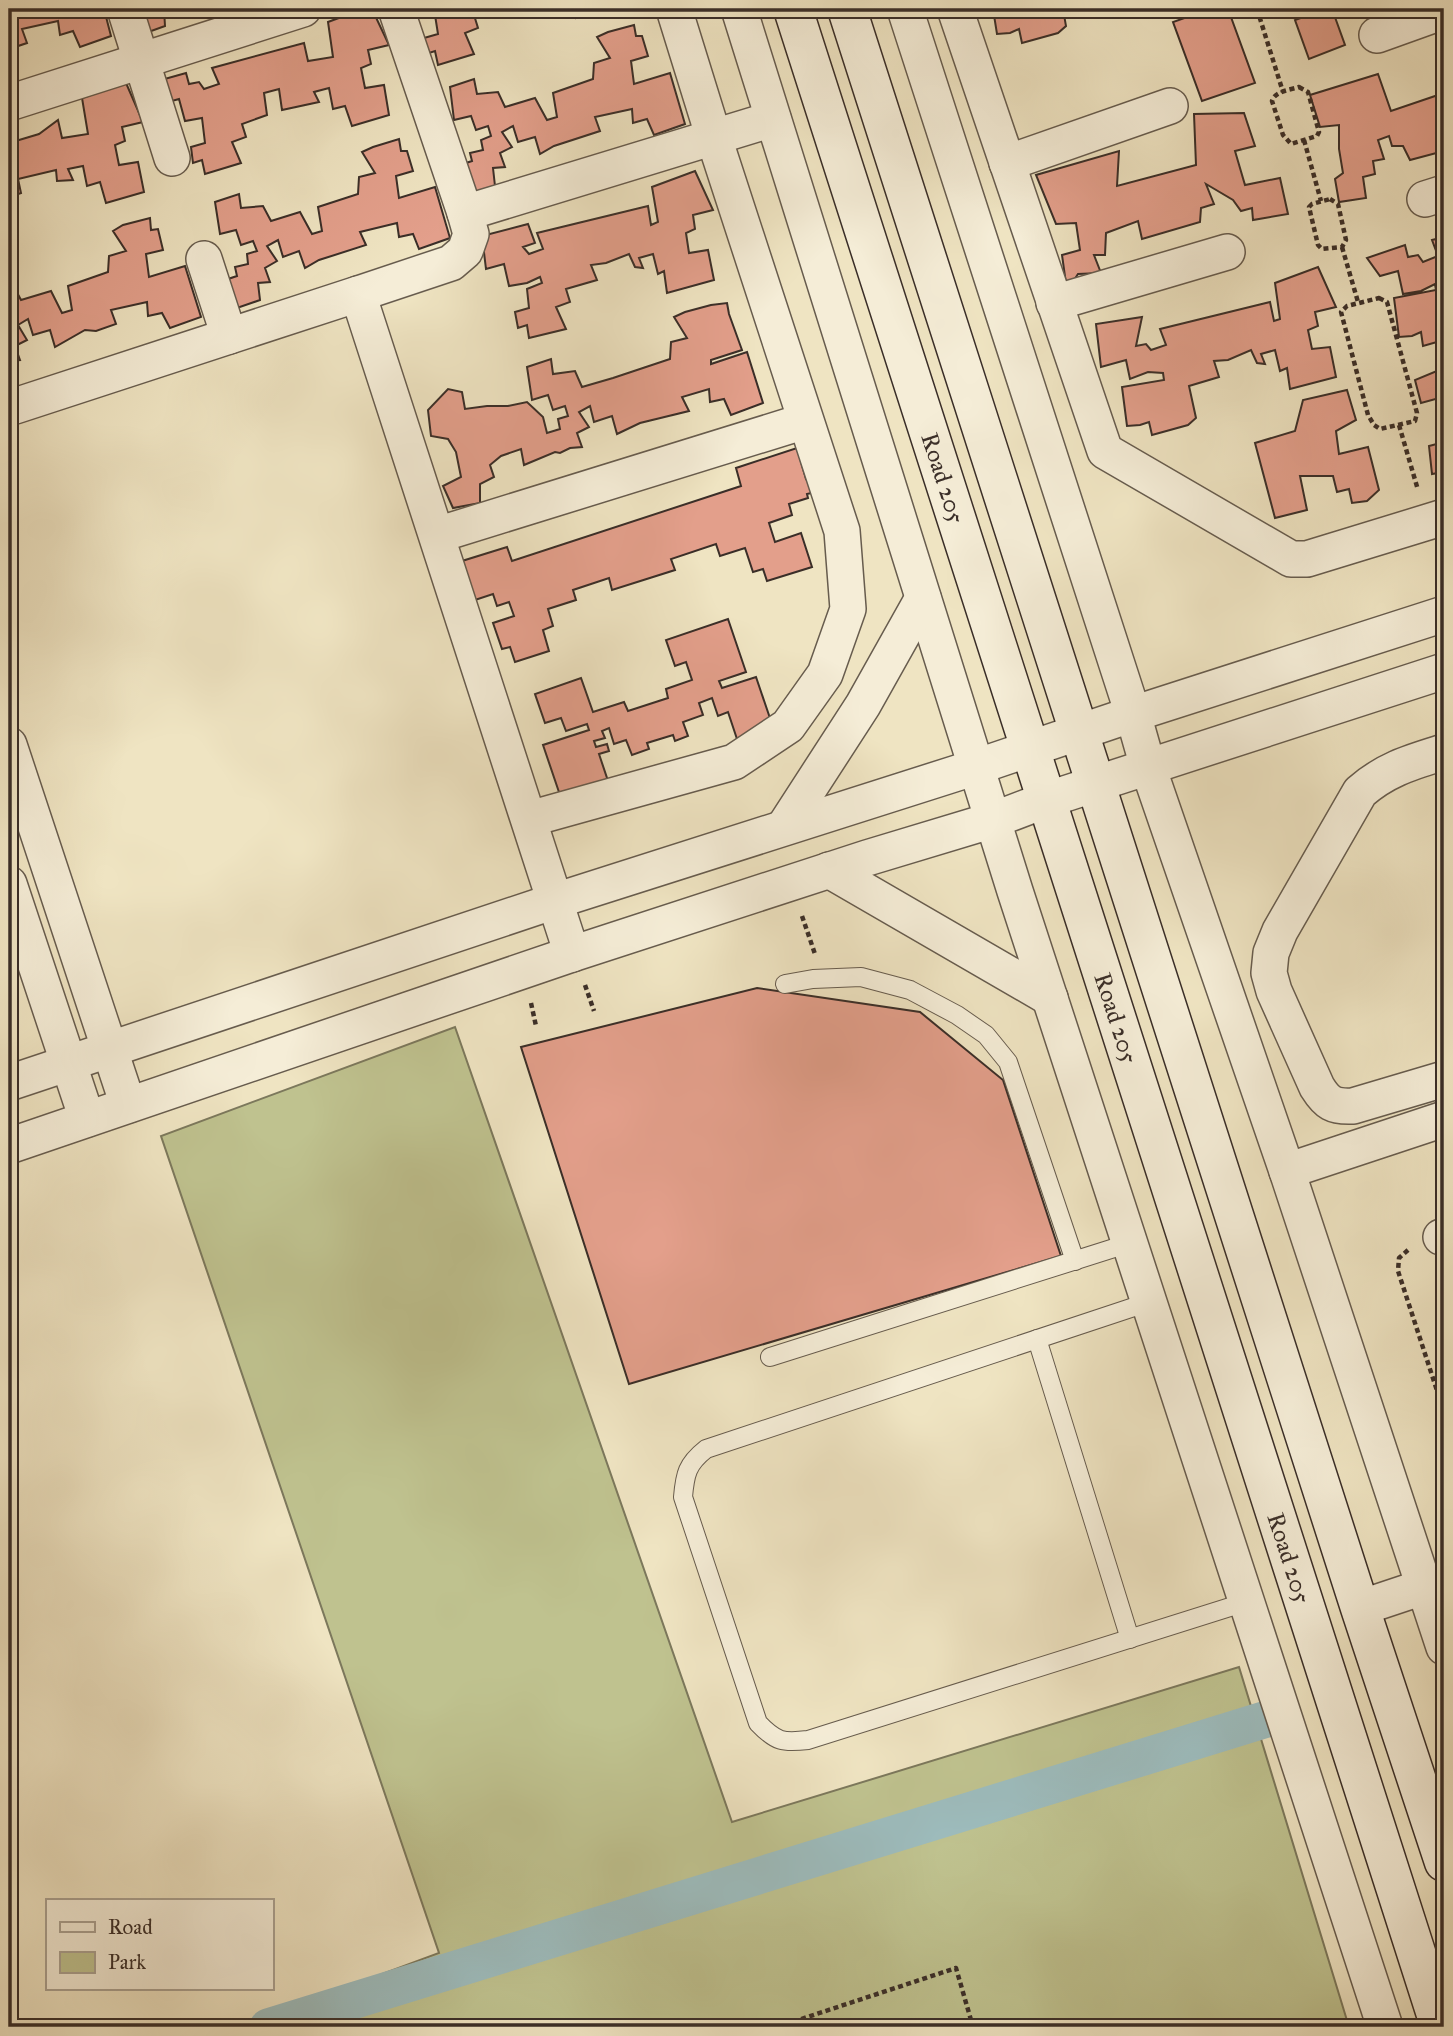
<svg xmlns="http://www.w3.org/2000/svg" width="1453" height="2036" font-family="'IM FELL Great Primer',serif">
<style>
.green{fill:#bfc28f;stroke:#7c785c;stroke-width:2}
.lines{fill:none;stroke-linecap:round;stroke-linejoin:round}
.canal{stroke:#9dbcbd;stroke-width:37}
.building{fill:#e39f8b;stroke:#3a2e28;stroke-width:2}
.service-casing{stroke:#675c4e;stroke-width:20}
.minor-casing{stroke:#675c4e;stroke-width:38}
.secondary-casing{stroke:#3a2e28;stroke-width:41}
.path{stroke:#3a2e28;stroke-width:4.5;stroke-dasharray:5 3.5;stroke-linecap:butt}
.service{stroke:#f5edd7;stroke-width:18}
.minor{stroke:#f5edd7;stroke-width:35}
.secondary{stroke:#f5edd7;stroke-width:38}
.labels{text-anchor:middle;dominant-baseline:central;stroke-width:5;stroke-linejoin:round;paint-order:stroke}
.street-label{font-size:24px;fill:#3a2e28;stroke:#f5edd7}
</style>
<rect width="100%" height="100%" fill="#efe4c2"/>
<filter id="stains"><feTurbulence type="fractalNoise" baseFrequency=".00286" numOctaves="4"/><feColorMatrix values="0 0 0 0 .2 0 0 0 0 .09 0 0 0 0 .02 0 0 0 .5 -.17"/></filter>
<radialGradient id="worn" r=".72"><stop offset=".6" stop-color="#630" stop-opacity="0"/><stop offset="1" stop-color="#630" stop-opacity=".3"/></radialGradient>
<!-- green -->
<path class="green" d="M455 1027 732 1822 1239 1667 1349 2027H239L439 1953 161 1136Z"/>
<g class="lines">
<!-- canal -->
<path class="canal" d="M268 2027 1267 1719"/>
</g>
<!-- building -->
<g class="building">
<path d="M9 9H104L111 36 80 47 73 31 60 35 58 21 22 29 27 43 9 49Z"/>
<path d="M135 9H164L165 26 143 34Z"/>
<path d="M363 9H372L389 45 368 50 371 64 361 68 365 88 384 85 389 115 352 126 345 106 333 109 329 88 314 92 319 102 282 110 279 89 264 93 267 115 242 124 246 137 232 142 241 163 205 174 202 160 193 163 191 147 205 143 202 118 185 121 179 99 161 104V80L186 73 189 84 199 82 204 89 219 84 212 68 304 43 308 61 333 57 328 22Z"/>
<path d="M449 9H497L474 15 478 28 465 33 474 54 438 65 435 51 426 54 424 38 438 34 435 15Z"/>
<path d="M574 9H613L576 18Z"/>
<path d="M993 9H1063L1066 26 1058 33 1022 43 1019 29 1010 33 997 34Z"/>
<path d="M1210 9H1228L1255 83 1202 101 1173 22Z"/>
<path d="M1326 9H1332L1345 45 1309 59 1295 20Z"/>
<path d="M634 25 636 36H642L648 56 631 61 634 84 670 73 685 124 654 135 647 119 633 123 632 109 595 117 600 131 554 146 540 154 535 137 518 142 513 126 502 132 512 147 500 153 505 167 493 168 495 186 472 193 463 164 472 161 470 153 483 150 481 140 491 136 488 126 476 130 471 116 454 120 450 87 474 79 477 94 498 92 505 107 535 98 547 120 557 117 553 93 593 79 594 63 610 58 597 37 608 32Z"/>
<path d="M1378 74 1391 111 1444 93V151L1410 160 1403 146H1392L1389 136 1378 140 1384 159 1373 161 1375 174 1363 177 1366 198 1339 202 1335 179 1343 173 1339 149V125L1320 127 1310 95Z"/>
<path d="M126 83 143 122 122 127 125 141 115 145 119 165 138 162 144 192 106 203 100 182 87 186 83 166 68 169 73 180 57 181 56 170 18 179 21 193 9 197V143L39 134 58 120 62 138 88 134 82 98Z"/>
<path d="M1244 113 1255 146 1235 151 1245 185 1280 178 1288 214 1253 220 1252 208 1241 211 1233 200 1206 184 1214 204 1201 208 1200 222 1142 239 1138 221 1106 233 1105 255H1094L1101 273 1078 274 1067 291 1062 255 1080 250 1076 223 1056 224 1036 175 1119 151 1117 186 1196 165 1194 114Z"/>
<path d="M399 139 401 151H407L413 171 396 176 399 198 435 187 450 238 419 249 413 234 399 237 397 223 360 232 366 245 319 260 305 268 299 251 283 257 278 240 267 246 277 261 265 268 270 282 258 283 260 300 237 308 228 279 237 276 235 267 248 264 247 254 257 251 253 241 241 245 236 230 220 234 215 202 239 194 241 208 263 206 271 221 300 212 312 234 322 231 318 207 358 194 359 177 375 173 362 152 373 147Z"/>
<path d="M695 171 713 210 693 215 695 229 686 233 689 253 708 250 714 280 667 293 664 271 658 274 653 254 639 258 643 268 635 267 629 254 606 263 591 265 597 280 566 289 570 302 556 307 566 329 529 338 527 325 518 328 515 312 529 308 527 289 542 283 540 277 527 283 509 286 504 264 486 269 482 236 528 224 535 243 523 247 529 254 543 249 537 233 648 206 651 225 658 222 652 187Z"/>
<path d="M150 218 151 230 158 229 163 250 146 254 149 277 185 266 201 317 170 328 162 313 148 316 147 302 111 310 116 324 96 331 85 330 55 347 50 330 33 335 28 319 18 325 27 340 15 346 20 360 9 361V285H13L21 300 51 291 62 313 72 310 68 286 108 272 109 256 126 251 113 231 123 225Z"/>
<path d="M1444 237V340L1423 346 1421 332 1412 336 1399 337 1394 298 1436 290 1435 284 1421 291 1403 294 1398 271 1380 276 1367 258 1405 245 1408 257 1418 255 1423 262 1438 256 1432 240Z"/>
<path d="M1318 267 1336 307 1315 312 1318 326 1308 330 1312 349 1330 347 1336 377 1290 389 1287 368 1280 371 1275 350 1261 354 1265 364 1257 363 1251 350 1228 360 1214 361 1219 377 1189 386 1196 418 1188 425 1152 435 1149 422 1140 425 1127 426 1122 387 1164 380 1163 373 1148 372 1130 379 1126 360 1101 367 1096 324 1142 317 1136 346 1146 344 1151 350 1166 345 1160 329 1270 302 1274 321 1280 319 1275 283Z"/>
<path d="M727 303 729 314 742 350 711 360V364L747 352 763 403 731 415 724 399 710 402 709 389 682 397 689 411 640 423 617 434 612 416 594 422 590 406 579 412 589 427 577 433 582 447 570 448 560 453 555 452 524 465 521 449 501 456 490 465 494 477 480 484V503L453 508 443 486 461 477 456 452 448 439 431 436 428 410 448 389 462 392 465 409 487 406H508L527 402 543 417 547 433 560 429 558 419 568 416 565 406 553 410 548 395 532 400 527 367 551 359 553 374 575 371 582 387 613 378 670 359 671 342 687 338 674 317 685 312 711 305Z"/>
<path d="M1444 368V401L1439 398 1421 403 1415 380Z"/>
<path d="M1347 390 1356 420 1336 431 1339 454 1368 447 1379 490 1367 501 1352 503 1349 489 1337 492 1333 476H1300L1307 510 1275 518 1255 443 1295 431 1303 400Z"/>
<path d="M1444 442V472L1432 474 1429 446Z"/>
<path d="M797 448 806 479 811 477 816 492 807 494 808 498 789 504 792 515 769 523 775 542 801 533 812 567 767 581 763 569 753 572 745 548 720 556 716 544 671 559 675 570 612 590 609 578 573 590 576 600 548 609 553 626 543 630 549 651 515 662 510 647 502 649 493 623 514 616 509 602 497 606 493 594 475 600 462 561 507 547 512 561 741 486 736 468Z"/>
<path d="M728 619 746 672 719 681 722 688 756 677 773 727 737 739 728 712 718 716 712 698 699 703 703 715 683 722 688 736 675 741 673 735 647 743 649 749 632 755 626 740 614 744 609 728 602 731 605 738 594 741 596 747 607 744 609 751 599 754 608 781 561 798 543 745 589 730 587 724 566 731 561 718 545 723 535 694 581 678 593 712 624 702 628 711 668 698 666 689 692 680 686 662 675 666 666 640Z"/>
<path d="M757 988 920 1012 1003 1080 1061 1256 629 1384 521 1047Z"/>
</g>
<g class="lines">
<defs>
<g id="service">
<path d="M785 984 813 979 861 977 910 990 957 1015 986 1035 1008 1062 1075 1261"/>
<path d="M1149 1302 706 1449C687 1464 685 1474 683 1497L758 1723C776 1742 783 1743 808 1740L1246 1602"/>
<path d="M1037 1339 1130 1639"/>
<path d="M770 1357 1130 1243"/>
</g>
<g id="minor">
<path d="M125 9 172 158"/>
<path d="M396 9 465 213"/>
<path d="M739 9 1015 891 1385 2027"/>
<path d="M905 9 1133 714 1148 767 1287 1171 1444 1647"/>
<path d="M955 9 1105 451 1291 559H1307L1444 517"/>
<path d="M1377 35 1444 11"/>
<path d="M9 103 303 9"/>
<path d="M1007 163 1170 106"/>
<path d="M1425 199 1444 193"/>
<path d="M204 259 229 336"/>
<path d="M358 294 451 263 465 251 471 234 465 213 773 119"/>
<path d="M1054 303 1227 252"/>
<path d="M9 405 15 406 358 294 572 954"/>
<path d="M437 535 805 421"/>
<path d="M9 745 128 1105"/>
<path d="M1444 752C1412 762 1386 769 1360 792L1280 931 1271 953 1269 973 1274 991 1317 1087C1327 1103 1333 1107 1353 1106L1444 1079"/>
<path d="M529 819 734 762 788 726 825 674 848 609 842 531 714 138 674 9"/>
<path d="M784 827 863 705 923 598"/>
<path d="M829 870 1050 998"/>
<path d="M9 884 87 1119"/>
<path d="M9 1083 555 901 976 767 1133 714 1444 614"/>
<path d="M9 1146 572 954 867 858 993 820 1046 800 1444 671"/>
<path d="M1287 1171 1444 1119"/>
<path d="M1441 1237 1444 1236"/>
<path d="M1360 1608 1444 1580"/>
</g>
<g id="secondary">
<path d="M793 9 1440 2027"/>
<path d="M847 9 1360 1608 1444 1862"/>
</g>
</defs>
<!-- service casing -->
<use href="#service" class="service-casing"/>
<!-- minor casing -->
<use href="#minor" class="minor-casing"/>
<!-- secondary casing -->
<use href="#secondary" class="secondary-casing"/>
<!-- path -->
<g class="path">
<path d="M1257 9 1283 92"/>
<path d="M1299 87 1308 92 1319 132 1317 136 1291 144 1283 135 1272 101C1275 91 1290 90 1299 87Z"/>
<path d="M1304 140 1321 201"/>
<path d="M1330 199 1338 204 1346 240 1342 247 1322 249 1318 245 1309 207 1312 204Z"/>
<path d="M1342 247 1358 302"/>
<path d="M1379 298 1387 302 1417 413 1415 421 1380 429 1374 425 1368 415 1341 312 1347 306Z"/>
<path d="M1399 425 1418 490"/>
<path d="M802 916 815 954"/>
<path d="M585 985 594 1011"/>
<path d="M531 1003 536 1026"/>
<path d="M1408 1250 1399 1258 1398 1271 1444 1412"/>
<path d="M777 2027 956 1968 973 2027"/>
</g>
<!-- service -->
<use href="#service" class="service"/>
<!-- minor -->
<use href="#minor" class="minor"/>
<!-- secondary -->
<use href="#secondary" class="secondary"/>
</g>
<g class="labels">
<!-- street labels -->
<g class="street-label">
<text transform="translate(943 478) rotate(72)">Road 205</text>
<text transform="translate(1116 1018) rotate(72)">Road 205</text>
<text transform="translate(1289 1558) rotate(72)">Road 205</text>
</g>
</g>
<!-- margin -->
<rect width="1453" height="2036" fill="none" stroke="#efe4c2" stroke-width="35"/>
<rect x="10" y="10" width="1432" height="2015" fill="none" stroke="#3a2e28" stroke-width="3.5"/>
<rect x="18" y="18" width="1418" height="2001" fill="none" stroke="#3a2e28" stroke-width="2"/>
<!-- legend -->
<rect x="46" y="1899" width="228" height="91" fill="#f5edd7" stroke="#aaa191" stroke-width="2"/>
<rect x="60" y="1922" width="35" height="10" fill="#f5edd7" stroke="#aaa191" stroke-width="2"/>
<text x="108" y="1934" font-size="21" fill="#3a2e28">Road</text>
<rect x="60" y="1952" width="35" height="21" fill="#bfc28f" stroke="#aaa191" stroke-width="2"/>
<text x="108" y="1969" font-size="21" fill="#3a2e28">Park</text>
<rect width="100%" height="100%" filter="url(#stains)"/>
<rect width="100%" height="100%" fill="url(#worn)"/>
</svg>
